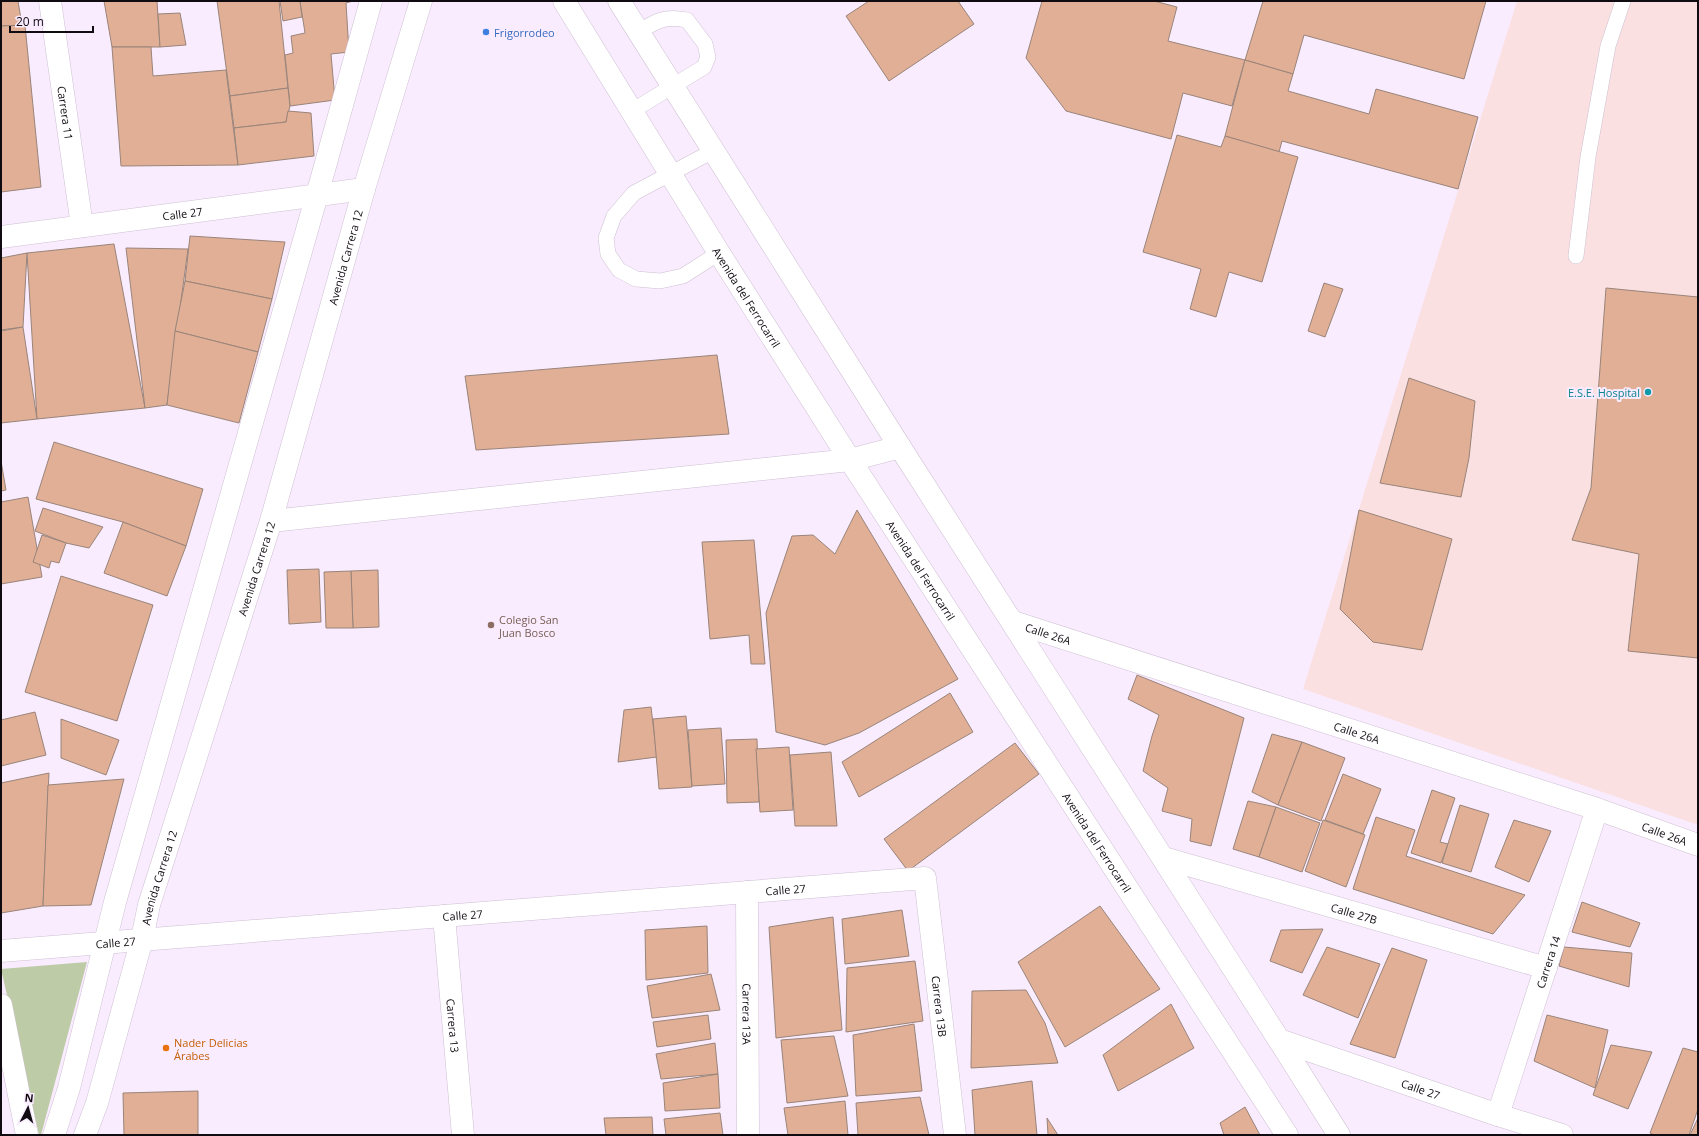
<svg xmlns="http://www.w3.org/2000/svg" width="1699" height="1136" font-family="'Open Sans',sans-serif">
<style>
.medical{fill:#fbe0e2}
.green{fill:#bdcba6}
.building{fill:#e1af95;stroke:#99847a}
.lines{fill:none;stroke-linecap:round;stroke-linejoin:round}
.lane-casing{stroke:#cec0d2;stroke-width:16}
.street-casing{stroke:#cec0d2;stroke-width:23}
.secondary-casing{stroke:#cec0d2;stroke-width:23}
.primary-casing{stroke:#cec0d2;stroke-width:23}
.lane{stroke:#fff;stroke-width:15}
.street{stroke:#fff;stroke-width:22}
.secondary{stroke:#fff;stroke-width:22}
.primary{stroke:#fff;stroke-width:22}
.shop-dot{fill:#3f7fe0;stroke:#faecff;stroke-width:1.5}
.culture-dot{fill:#0f9aa8;stroke:#faecff;stroke-width:1.5}
.education-dot{fill:#8d6e63;stroke:#faecff;stroke-width:1.5}
.food-dot{fill:#e8710a;stroke:#faecff;stroke-width:1.5}
.labels{text-anchor:middle;dominant-baseline:central;stroke-width:4;stroke-linejoin:round;paint-order:stroke}
.shop-label{font-size:11px;fill:#366cbe;stroke:#faecff;text-anchor:start}
.street-label{font-size:11px;fill:#100b11;stroke:#faecff}
.culture-label{font-size:11px;fill:#0d838f;stroke:#faecff;text-anchor:end}
.education-label{font-size:11px;fill:#785e54;stroke:#faecff;text-anchor:start}
.food-label{font-size:11px;fill:#c56008;stroke:#faecff;text-anchor:start}
</style>
<rect width="100%" height="100%" fill="#faecff"/>
<!-- medical -->
<path class="medical" d="M1517 1H1698V825L1303 689Z"/>
<!-- green -->
<path class="green" d="M87 962 41 1135H39L1 969Z"/>
<!-- building -->
<g class="building">
<path d="M1 1H18L22 25 1 26Z"/>
<path d="M104 1H157L160 47H112Z"/>
<path d="M217 1H279L288 88 230 96Z"/>
<path d="M280 1H300L302 17 283 21Z"/>
<path d="M300 1H353L346 3 349 52 331 54 335 100 290 106 285 55 293 53 291 36 305 33Z"/>
<path d="M869 1H958L974 24 889 81 846 16Z"/>
<path d="M1042 1H1154L1177 7 1168 41 1245 60 1232 106 1183 93 1171 139 1066 111 1026 58Z"/>
<path d="M1263 1H1486L1464 79 1304 35 1293 74 1245 60Z"/>
<path d="M180 13 186 45 160 47 158 14Z"/>
<path d="M25 25 41 187 1 192V26Z"/>
<path d="M112 47H151L153 76 226 70 238 165 121 166Z"/>
<path d="M1245 60 1293 74 1288 91 1369 114 1376 89 1478 117 1458 189 1282 141 1279 152 1225 136Z"/>
<path d="M288 88 290 106 286 122 234 128 230 96Z"/>
<path d="M288 111 311 113 314 156 238 165 234 128 286 122Z"/>
<path d="M1177 135 1221 147 1225 136 1298 157 1262 282 1229 272 1216 317 1190 309 1201 269 1143 252Z"/>
<path d="M190 236 285 242 272 299 185 281Z"/>
<path d="M114 244 145 408 37 419 27 253Z"/>
<path d="M126 248 188 249 167 405 145 408Z"/>
<path d="M27 253 23 327 1 330V258Z"/>
<path d="M185 281 272 299 258 352 175 331Z"/>
<path d="M1324 283 1343 289 1325 337 1308 331Z"/>
<path d="M1606 288 1698 297V658L1628 651 1639 554 1572 540 1591 488Z"/>
<path d="M23 327 37 419 1 423V331Z"/>
<path d="M175 331 258 352 239 423 167 405Z"/>
<path d="M717 355 729 434 476 450 465 376Z"/>
<path d="M1409 378 1475 401 1469 458 1461 497 1380 483Z"/>
<path d="M54 442 203 489 186 546 123 522 36 499Z"/>
<path d="M1 461 6 490 1 491Z"/>
<path d="M28 497 42 577 1 584V502Z"/>
<path d="M43 508 103 527 89 548 66 543 35 531Z"/>
<path d="M857 510 958 679 859 733 825 745 776 732 766 613 792 536 813 535 835 554Z"/>
<path d="M1359 510 1452 539 1422 650 1373 642 1340 609Z"/>
<path d="M123 522 186 546 167 596 104 573Z"/>
<path d="M42 535 66 543 59 563 51 561 49 568 33 562Z"/>
<path d="M754 540 765 664H751L749 635 710 639 702 542Z"/>
<path d="M319 569 321 622 289 624 287 570Z"/>
<path d="M378 570 379 627 353 628 351 571Z"/>
<path d="M351 571 353 628H326L324 572Z"/>
<path d="M61 576 153 605 117 721 25 692Z"/>
<path d="M1137 675 1244 718 1211 846 1190 841 1192 819 1162 811 1168 788 1143 771 1152 736 1159 715 1128 699Z"/>
<path d="M950 693 973 732 859 797 842 762Z"/>
<path d="M651 707 657 757 618 762 624 710Z"/>
<path d="M35 712 46 755 1 766V720Z"/>
<path d="M686 716 692 787 659 789 653 719Z"/>
<path d="M61 719 119 740 106 775 61 758Z"/>
<path d="M721 728 725 784 692 786 688 730Z"/>
<path d="M1272 734 1302 742 1278 805 1252 792Z"/>
<path d="M757 739 759 802 727 803 726 740Z"/>
<path d="M1302 742 1345 758 1321 821 1278 805Z"/>
<path d="M1015 743 1039 774 908 871 884 839Z"/>
<path d="M789 747 793 810 760 812 756 749Z"/>
<path d="M831 752 837 826H795L790 755Z"/>
<path d="M49 773 43 906 1 913V783Z"/>
<path d="M1343 774 1381 789 1363 834 1325 820Z"/>
<path d="M124 779 91 905 43 906 48 785Z"/>
<path d="M1432 790 1455 798 1440 842 1448 844 1441 863 1411 853Z"/>
<path d="M1248 801 1276 807 1259 857 1233 849Z"/>
<path d="M1460 805 1489 814 1471 872 1442 863Z"/>
<path d="M1276 807 1320 823 1302 872 1259 857Z"/>
<path d="M1376 817 1415 830 1406 856 1525 895 1493 934 1353 889Z"/>
<path d="M1323 820 1365 835 1346 887 1305 871Z"/>
<path d="M1514 820 1551 831 1529 882 1495 867Z"/>
<path d="M1582 902 1640 923 1630 947 1572 932Z"/>
<path d="M1100 906 1160 989 1065 1047 1018 962Z"/>
<path d="M902 910 909 956 845 964 842 919Z"/>
<path d="M833 917 842 1030 776 1038 769 927Z"/>
<path d="M707 926 708 973 646 980 645 930Z"/>
<path d="M1323 929 1302 973 1270 961 1281 930Z"/>
<path d="M1327 947 1380 964 1358 1018 1303 995Z"/>
<path d="M1564 947 1632 953 1629 987 1559 966Z"/>
<path d="M1392 948 1427 960 1395 1058 1350 1044Z"/>
<path d="M915 961 923 1021 846 1032 847 968Z"/>
<path d="M711 974 720 1010 652 1018 647 986Z"/>
<path d="M1026 990 1045 1023 1058 1063 971 1068 972 991Z"/>
<path d="M1171 1004 1194 1048 1118 1091 1103 1055Z"/>
<path d="M708 1015 711 1039 657 1047 653 1022Z"/>
<path d="M1547 1015 1608 1030 1595 1088 1534 1061Z"/>
<path d="M914 1024 922 1091 856 1096 853 1035Z"/>
<path d="M834 1036 848 1096 787 1103 781 1040Z"/>
<path d="M715 1043 718 1074 661 1079 656 1054Z"/>
<path d="M1611 1045 1652 1052 1628 1109 1593 1095Z"/>
<path d="M1683 1048 1698 1052V1109L1689 1135H1654L1650 1133Z"/>
<path d="M718 1074 720 1108 665 1111 663 1083Z"/>
<path d="M1032 1081 1037 1135H975L972 1090Z"/>
<path d="M198 1091V1135H124L123 1093Z"/>
<path d="M920 1097 929 1135H858L856 1103Z"/>
<path d="M845 1101 848 1135H788L784 1108Z"/>
<path d="M1245 1107 1260 1135H1224L1220 1123Z"/>
<path d="M720 1113 723 1135H666L664 1119Z"/>
<path d="M652 1117 653 1135H606L604 1118Z"/>
<path d="M1047 1118 1058 1135H1048Z"/>
<path d="M1698 1118V1135H1690Z"/>
</g>
<g class="lines">
<defs>
<g id="lane">
<path d="M632 111 704 67 708 57 705 44 687 20C665 16 657 20 639 32"/>
<path d="M713 151 634 193 614 216 606 238 608 254 619 270 636 279 660 281 683 276 719 253"/>
<path d="M1576 256 1588 157 1608 46 1623 1"/>
</g>
<g id="street">
<path id="s1" d="M50 1 82 226"/>
<path id="s2" d="M1 237 364 189"/>
<path d="M271 521 850 460 900 447"/>
<path id="s3" d="M1013 622 1597 809 1698 845"/>
<path id="s4" d="M1164 858 1546 968"/>
<path id="s5" d="M747 892 748 1135"/>
<path id="s6" d="M444 916 463 1135"/>
<path id="s7" d="M1 951 925 878 955 1135"/>
<path id="s8" d="M1279 1040 1498 1115 1562 1135"/>
<path id="s9" d="M1498 1115 1597 809"/>
</g>
<g id="secondary">
<path d="M1 1005 27 1135"/>
<path d="M54 1135 69 1088 115 902 317 195 371 1"/>
<path id="s10" d="M85 1135 97 1103 142 939 149 905 271 521 364 189 421 1"/>
</g>
<g id="primary">
<path id="s11" d="M564 1 719 253 850 460 1287 1135"/>
<path d="M619 1 900 447 1279 1040 1339 1135"/>
</g>
</defs>
<!-- lane casing -->
<use href="#lane" class="lane-casing"/>
<!-- street casing -->
<use href="#street" class="street-casing"/>
<!-- secondary casing -->
<use href="#secondary" class="secondary-casing"/>
<!-- primary casing -->
<use href="#primary" class="primary-casing"/>
<!-- lane -->
<use href="#lane" class="lane"/>
<!-- street -->
<use href="#street" class="street"/>
<!-- secondary -->
<use href="#secondary" class="secondary"/>
<!-- primary -->
<use href="#primary" class="primary"/>
</g>
<!-- markers -->
<circle class="shop-dot" cx="486" cy="32" r="4"/>
<circle class="culture-dot" cx="1648" cy="392" r="4"/>
<circle class="education-dot" cx="491" cy="625" r="4"/>
<circle class="food-dot" cx="166" cy="1048" r="4"/>
<g class="labels">
<!-- shop labels -->
<g class="shop-label">
<text x="494" y="32">Frigorrodeo</text>
</g>
<!-- street labels -->
<g class="street-label">
<text stroke="none"><textPath href="#s1" startOffset="113">Carrera 11</textPath></text>
<text stroke="none"><textPath href="#s2" startOffset="183">Calle 27</textPath></text>
<text stroke="none"><textPath href="#s10" startOffset="916">Avenida Carrera 12</textPath></text>
<text stroke="none"><textPath href="#s11" startOffset="348">Avenida del Ferrocarril</textPath></text>
<text stroke="none"><textPath href="#s10" startOffset="592">Avenida Carrera 12</textPath></text>
<text stroke="none"><textPath href="#s11" startOffset="672">Avenida del Ferrocarril</textPath></text>
<text stroke="none"><textPath href="#s3" startOffset="37">Calle 26A</textPath></text>
<text stroke="none"><textPath href="#s3" startOffset="361">Calle 26A</textPath></text>
<text stroke="none"><textPath href="#s3" startOffset="685">Calle 26A</textPath></text>
<text stroke="none"><textPath href="#s11" startOffset="996">Avenida del Ferrocarril</textPath></text>
<text stroke="none"><textPath href="#s10" startOffset="268">Avenida Carrera 12</textPath></text>
<text stroke="none"><textPath href="#s7" startOffset="787">Calle 27</textPath></text>
<text stroke="none"><textPath href="#s4" startOffset="198">Calle 27B</textPath></text>
<text stroke="none"><textPath href="#s7" startOffset="463">Calle 27</textPath></text>
<text stroke="none"><textPath href="#s7" startOffset="115">Calle 27</textPath></text>
<text stroke="none"><textPath href="#s9" startOffset="161">Carrera 14</textPath></text>
<text stroke="none"><textPath href="#s7" startOffset="1056">Carrera 13B</textPath></text>
<text stroke="none"><textPath href="#s5" startOffset="122">Carrera 13A</textPath></text>
<text stroke="none"><textPath href="#s6" startOffset="110">Carrera 13</textPath></text>
<text stroke="none"><textPath href="#s8" startOffset="150">Calle 27</textPath></text>
</g>
<!-- culture labels -->
<g class="culture-label">
<text x="1640" y="392">E.S.E. Hospital</text>
</g>
<!-- education labels -->
<g class="education-label">
<text x="499" y="619">Colegio San<tspan x="499" dy="13">Juan Bosco</tspan></text>
</g>
<!-- food labels -->
<g class="food-label">
<text x="174" y="1042">Nader Delicias<tspan x="174" dy="13">Árabes</tspan></text>
</g>
</g>
<!-- border -->
<rect width="1699" height="1136" fill="none" stroke="#100b11" stroke-width="4"/>
<!-- north arrow -->
<g transform="translate(28 1108) rotate(6)" stroke="#faecff" stroke-width="3" paint-order="stroke">
<path d="M0-3L7 15L0 10L-7 15Z" fill="#100b11"/>
<text y="-6" font-size="11" font-weight="bold" text-anchor="middle" fill="#100b11">N</text>
</g>
<!-- scale -->
<path d="M10 26v6h83v-6" fill="none" stroke="#100b11" stroke-width="2"/>
<text x="16" y="26" font-size="12" fill="#100b11" stroke="#faecff" stroke-width="3" paint-order="stroke">20 m</text>
</svg>
